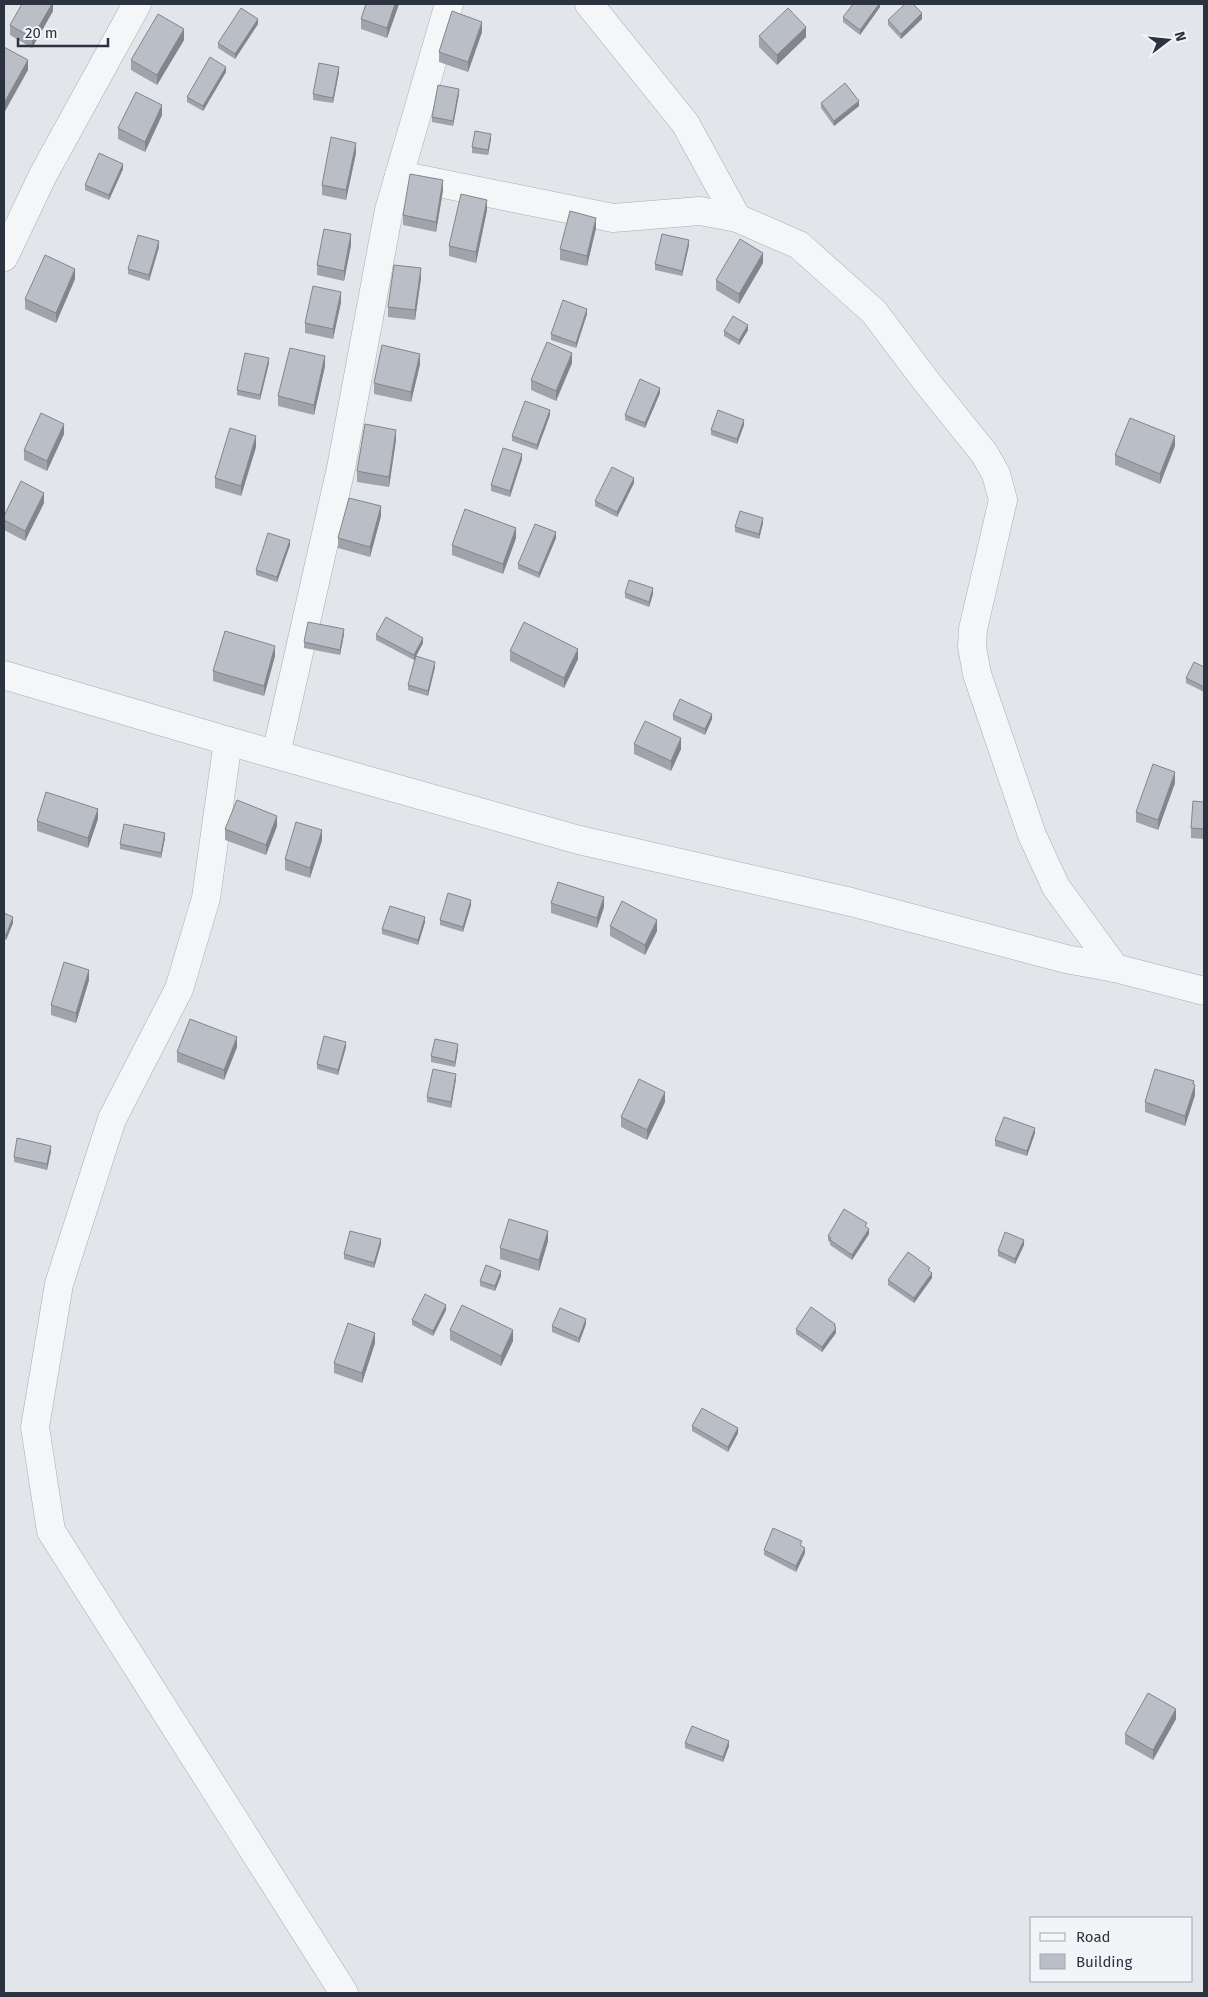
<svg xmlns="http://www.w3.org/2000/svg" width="1208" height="1997" font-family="'Fira Sans',sans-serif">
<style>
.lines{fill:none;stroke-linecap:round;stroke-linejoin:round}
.minor-casing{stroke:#a7acb3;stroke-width:29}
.minor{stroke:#f5f6f8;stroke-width:28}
.wall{fill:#a0a3aa}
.shaded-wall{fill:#82858b}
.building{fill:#babec6;stroke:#82858b}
</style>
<rect width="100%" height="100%" fill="#e2e5e9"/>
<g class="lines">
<defs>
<g id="minor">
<path d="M589 4 685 123 737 218"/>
<path d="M399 175 613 218 700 211 737 218 799 245 874 312 926 381 984 453 996 474 1003 500 973 629 972 647 977 674 1032 835 1056 887 1115 968"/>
<path d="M4 257 43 175 137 4"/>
<path d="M4 675 228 741 579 840 851 902 1066 959 1115 968 1204 991"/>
<path d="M228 741 206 898 179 989 112 1119 59 1284 35 1427 51 1531 344 1993"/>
<path d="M276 754 341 468 389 210 449 4"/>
</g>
</defs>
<!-- minor casing -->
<use href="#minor" class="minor-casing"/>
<!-- minor -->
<use href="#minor" class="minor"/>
</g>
<!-- wall -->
<g class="wall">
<path d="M53 4V11L32 48 10 35V25Z"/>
<path d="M399 4 387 38 361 29V19Z"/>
<path d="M880 4V7L860 35 843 22V17Z"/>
<path d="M922 19 901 39 888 25V20Z"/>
<path d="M258 24 235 59 218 48V43Z"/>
<path d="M482 32 468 72 439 62V52Z"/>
<path d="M759 36 806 37 777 65 759 47Z"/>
<path d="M184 40 157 85 131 70V60Z"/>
<path d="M226 72 203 111 187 102V97Z"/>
<path d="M339 72 333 103 313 100V94Z"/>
<path d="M459 94 453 126 432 122V117Z"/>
<path d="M821 103 859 106 834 126 821 108Z"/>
<path d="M162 115 145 152 118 139V128Z"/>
<path d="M491 139 488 155 472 153V147Z"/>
<path d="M356 153 346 200 322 195V185Z"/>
<path d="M123 169 109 200 85 190V185Z"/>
<path d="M443 190 436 232 403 225V215Z"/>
<path d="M487 210 476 263 449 256V246Z"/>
<path d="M596 228 587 266 560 260V249Z"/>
<path d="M351 245 344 281 317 275V265Z"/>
<path d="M689 245 682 276 655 270V264Z"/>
<path d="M159 247 149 281 128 274V269Z"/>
<path d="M763 263 739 304 716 290V280Z"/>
<path d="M421 278 415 320 388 317V307Z"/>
<path d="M75 279 56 323 25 309V299Z"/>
<path d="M341 302 333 339 305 333V323Z"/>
<path d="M587 314 576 348 551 340V334Z"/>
<path d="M748 330 739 345 724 336V331Z"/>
<path d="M269 363 260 400 237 395V390Z"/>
<path d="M572 363 556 401 531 390V380Z"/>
<path d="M420 364 411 402 374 394V383Z"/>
<path d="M325 366 314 415 278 406V396Z"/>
<path d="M660 393 645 428 625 420V415Z"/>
<path d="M550 415 537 450 512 441V436Z"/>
<path d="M744 425 737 444 711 435V430Z"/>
<path d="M64 434 47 471 24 460V450Z"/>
<path d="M396 440 389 487 357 482V471Z"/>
<path d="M1175 446 1160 484 1115 465V455Z"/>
<path d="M256 447 241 496 215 488V478Z"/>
<path d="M522 459 510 497 491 491V485Z"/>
<path d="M634 483 617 517 595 506V501Z"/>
<path d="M44 503 25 541 4 530V516Z"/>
<path d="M381 516 370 557 338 548V538Z"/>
<path d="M763 523 759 539 735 532V527Z"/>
<path d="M516 538 503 574 452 555V545Z"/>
<path d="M556 538 539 578 518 569V564Z"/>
<path d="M290 545 277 582 256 575V570Z"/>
<path d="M625 593 653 594 649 607 625 598Z"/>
<path d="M344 634 340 655 304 648V642Z"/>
<path d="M376 635 423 643 416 656 435 667 428 696 408 690V685L415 658 414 660 376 640Z"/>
<path d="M510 651 578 659 564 688 510 661Z"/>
<path d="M275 656 264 696 213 681V671Z"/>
<path d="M1204 667V692L1186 683V678Z"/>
<path d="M673 715 712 719 705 735 673 720Z"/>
<path d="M634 744 681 749 671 771 634 754Z"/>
<path d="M1175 783 1158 830 1136 822V812Z"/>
<path d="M1204 802V839L1191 838V828Z"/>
<path d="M98 819 88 848 37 831V821Z"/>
<path d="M277 826 266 855 225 840V829Z"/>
<path d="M165 838 161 858 120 849V844Z"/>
<path d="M322 840 310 878 285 870V859Z"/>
<path d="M551 903 604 907 597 928 551 913Z"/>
<path d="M471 905 463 932 440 925V920Z"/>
<path d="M4 913 13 923 6 940 4 939Z"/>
<path d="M425 922 418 945 382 934V929Z"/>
<path d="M610 926 657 931 645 955 610 936Z"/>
<path d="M89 980 76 1023 51 1015V1005Z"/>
<path d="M237 1047 224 1080 177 1062V1052Z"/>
<path d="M346 1047 338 1075 317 1069V1064Z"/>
<path d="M458 1049 455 1067 431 1062V1056Z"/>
<path d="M456 1079 451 1108 427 1102V1097Z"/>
<path d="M1194 1084 1195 1095 1185 1126 1145 1112V1102Z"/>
<path d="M665 1102 647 1140 621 1127V1117Z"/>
<path d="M1035 1133 1027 1156 995 1146V1140Z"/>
<path d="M51 1151 47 1170 14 1162V1157Z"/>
<path d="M867 1228 869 1234 852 1260 830 1245V1242L828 1241V1236Z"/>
<path d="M548 1241 539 1271 500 1259V1248Z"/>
<path d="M381 1244 374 1268 344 1259V1254Z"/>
<path d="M1024 1245 1015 1264 998 1256V1251Z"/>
<path d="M501 1276 495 1291 480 1286V1281Z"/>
<path d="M932 1278 914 1303 888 1285V1280Z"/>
<path d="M446 1310 433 1336 412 1325V1320Z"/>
<path d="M586 1324 579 1343 552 1332V1326Z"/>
<path d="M835 1324 836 1333 822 1352 796 1334V1329Z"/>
<path d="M450 1330 513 1341 501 1366 450 1340Z"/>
<path d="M375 1343 362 1383 334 1373V1363Z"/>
<path d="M692 1426 738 1433 728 1452 692 1431Z"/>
<path d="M802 1546 805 1553 796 1572 764 1555V1550Z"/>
<path d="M1176 1719 1153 1760 1125 1744V1734Z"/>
<path d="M685 1743 729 1746 723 1762 685 1748Z"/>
</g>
<!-- shaded-wall -->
<g class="shaded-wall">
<path d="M52 4H53V11L32 48V38Z"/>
<path d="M395 4H399L387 38V28Z"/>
<path d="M879 4H880V7L860 35V30Z"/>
<path d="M922 13V19L901 39V34Z"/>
<path d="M258 19V24L235 59V54Z"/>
<path d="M482 22V32L468 72V62Z"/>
<path d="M806 27V37L777 65V55Z"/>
<path d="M184 29V40L157 85V75Z"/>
<path d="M28 60V70L4 113V103Z"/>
<path d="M226 67V72L203 111V106Z"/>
<path d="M339 67V72L333 103V98Z"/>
<path d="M459 89V94L453 126V121Z"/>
<path d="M859 101V106L834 126V121Z"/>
<path d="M162 105V115L145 152V142Z"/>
<path d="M491 134V139L488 155V150Z"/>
<path d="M356 143V153L346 200V190Z"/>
<path d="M123 164V169L109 200V195Z"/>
<path d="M443 180V190L436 232V222Z"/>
<path d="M487 200V210L476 263V252Z"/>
<path d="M596 218V228L587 266V256Z"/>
<path d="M351 234V245L344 281V271Z"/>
<path d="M689 240V245L682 276V271Z"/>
<path d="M159 241V247L149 281V275Z"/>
<path d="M763 253V263L739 304V294Z"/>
<path d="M421 268V278L415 320V310Z"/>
<path d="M75 269V279L56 323V313Z"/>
<path d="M341 292V302L333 339V329Z"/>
<path d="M587 309V314L576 348V343Z"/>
<path d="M748 325V330L739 345V340Z"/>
<path d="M572 353V363L556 401V391Z"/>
<path d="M420 354V364L411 402V392Z"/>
<path d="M325 356V366L314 415V405Z"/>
<path d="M269 358V363L260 400V395Z"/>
<path d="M660 388V393L645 428V423Z"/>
<path d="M550 410V415L537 450V445Z"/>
<path d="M744 420V425L737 444V439Z"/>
<path d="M64 424V434L47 471V461Z"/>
<path d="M396 430V440L389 487V477Z"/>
<path d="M256 436V447L241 496V486Z"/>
<path d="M1175 436V446L1160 484V474Z"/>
<path d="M522 454V459L510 497V491Z"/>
<path d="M634 478V483L617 517V512Z"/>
<path d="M44 493V503L25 541V531Z"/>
<path d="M381 506V516L370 557V547Z"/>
<path d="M763 518V523L759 539V534Z"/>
<path d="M516 528V538L503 574V564Z"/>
<path d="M556 532V538L539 578V573Z"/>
<path d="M290 540V545L277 582V577Z"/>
<path d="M653 588V594L649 607V602Z"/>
<path d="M344 629V634L340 655V650Z"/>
<path d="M423 638V643L414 660V655Z"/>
<path d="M275 646V656L264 696V686Z"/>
<path d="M578 649V659L564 688V678Z"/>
<path d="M435 662V667L428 696V691Z"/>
<path d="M712 714V719L705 735V729Z"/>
<path d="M681 738V749L671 771V761Z"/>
<path d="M1175 772V783L1158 830V820Z"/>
<path d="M98 809V819L88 848V838Z"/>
<path d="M277 816V826L266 855V845Z"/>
<path d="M322 830V840L310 878V868Z"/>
<path d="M165 833V838L161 858V853Z"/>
<path d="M604 897V907L597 928V918Z"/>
<path d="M471 900V905L463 932V927Z"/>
<path d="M13 917V923L6 940V935Z"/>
<path d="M425 917V922L418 945V940Z"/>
<path d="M657 920V931L645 955V945Z"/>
<path d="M89 970V980L76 1023V1013Z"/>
<path d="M237 1037V1047L224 1080V1070Z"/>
<path d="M346 1042V1047L338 1075V1070Z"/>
<path d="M458 1044V1049L455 1067V1062Z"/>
<path d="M456 1074V1079L451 1108V1102Z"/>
<path d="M1194 1081V1088L1195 1085V1095L1185 1126V1116Z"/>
<path d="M665 1092V1102L647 1140V1130Z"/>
<path d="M1035 1128V1133L1027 1156V1151Z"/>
<path d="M51 1146V1151L47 1170V1164Z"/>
<path d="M869 1229V1234L852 1260V1255Z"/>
<path d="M548 1231V1241L539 1271V1260Z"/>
<path d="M381 1239V1244L374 1268V1263Z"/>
<path d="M1024 1240V1245L1015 1264V1259Z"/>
<path d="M501 1271V1276L495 1291V1286Z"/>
<path d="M932 1273V1278L914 1303V1298Z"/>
<path d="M446 1305V1310L433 1336V1331Z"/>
<path d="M586 1319V1324L579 1343V1338Z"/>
<path d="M835 1324 836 1333 822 1352V1347Z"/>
<path d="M513 1330V1341L501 1366V1356Z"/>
<path d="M375 1333V1343L362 1383V1373Z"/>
<path d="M738 1428V1433L728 1452V1447Z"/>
<path d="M805 1548V1553L796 1572V1566Z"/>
<path d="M1176 1709V1719L1153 1760V1750Z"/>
<path d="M729 1741V1746L723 1762V1757Z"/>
</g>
<!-- building -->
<g class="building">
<path d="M22 4H52L32 38 10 25Z"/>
<path d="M366 4H395L387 28 361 19Z"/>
<path d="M853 4H879L860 30 843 17Z"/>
<path d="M905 4H913L922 13 901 34 888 20Z"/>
<path d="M241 8 258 19 235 54 218 43Z"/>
<path d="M788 8 806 27 777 55 759 36Z"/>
<path d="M452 11 482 22 468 62 439 52Z"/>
<path d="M158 14 184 29 157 75 131 60Z"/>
<path d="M4 47 28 60 4 103Z"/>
<path d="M210 57 226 67 203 106 187 97Z"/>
<path d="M319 63 339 67 333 98 313 94Z"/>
<path d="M845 83 859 101 834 121 821 103Z"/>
<path d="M438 85 459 89 453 121 432 117Z"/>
<path d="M136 92 162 105 145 142 118 128Z"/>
<path d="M475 131 491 134 488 150 472 147Z"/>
<path d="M331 137 356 143 346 190 322 185Z"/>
<path d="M99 153 123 164 109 195 85 185Z"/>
<path d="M410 174 443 180 436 222 403 215Z"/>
<path d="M461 194 487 200 476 252 449 246Z"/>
<path d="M570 211 596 218 587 256 560 249Z"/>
<path d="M324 229 351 234 344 271 317 265Z"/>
<path d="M662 234 689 240 682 271 655 264Z"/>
<path d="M138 235 159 241 149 275 128 269Z"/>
<path d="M740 239 763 253 739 294 716 280Z"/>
<path d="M45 255 75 269 56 313 25 299Z"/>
<path d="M394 265 421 268 415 310 388 307Z"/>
<path d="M313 286 341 292 333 329 305 323Z"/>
<path d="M563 300 587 309 576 343 551 334Z"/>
<path d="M733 316 748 325 739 340 724 331Z"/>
<path d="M547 342 572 353 556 391 531 380Z"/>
<path d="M382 345 420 354 411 392 374 383Z"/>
<path d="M290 348 325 356 314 405 278 396Z"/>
<path d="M245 353 269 358 260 395 237 390Z"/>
<path d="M640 379 660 388 645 423 625 415Z"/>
<path d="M525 401 550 410 537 445 512 436Z"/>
<path d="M718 410 744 420 737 439 711 430Z"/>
<path d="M41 413 64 424 47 461 24 450Z"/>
<path d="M1130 418 1175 436 1160 474 1115 455Z"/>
<path d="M365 424 396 430 389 477 357 471Z"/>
<path d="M230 428 256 436 241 486 215 478Z"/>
<path d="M503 448 522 454 510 491 491 485Z"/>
<path d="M612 467 634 478 617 512 595 501Z"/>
<path d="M21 481 44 493 25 531 4 520V516Z"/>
<path d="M349 498 381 506 370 547 338 538Z"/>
<path d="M465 509 516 528 503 564 452 545Z"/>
<path d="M740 511 763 518 759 534 735 527Z"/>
<path d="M535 524 556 532 539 573 518 564Z"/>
<path d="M268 533 290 540 277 577 256 570Z"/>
<path d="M629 580 653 588 649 602 625 593Z"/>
<path d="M386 617 423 638 414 655 376 635Z"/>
<path d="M308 622 344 629 340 650 304 642Z"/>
<path d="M524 622 578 649 564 678 510 651Z"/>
<path d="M225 631 275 646 264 686 213 671Z"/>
<path d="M416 656 435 662 428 691 408 685Z"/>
<path d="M1194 662 1204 667V687L1186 678Z"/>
<path d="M680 699 712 714 705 729 673 715Z"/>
<path d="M645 721 681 738 671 761 634 744Z"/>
<path d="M1153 764 1175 772 1158 820 1136 812Z"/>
<path d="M46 792 98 809 88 838 37 821Z"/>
<path d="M237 800 277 816 266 845 225 829Z"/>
<path d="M1193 801 1204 802V829L1191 828Z"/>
<path d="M296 822 322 830 310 868 285 859Z"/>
<path d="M124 824 165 833 161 853 120 844Z"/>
<path d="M558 882 604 897 597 918 551 903Z"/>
<path d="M448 893 471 900 463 927 440 920Z"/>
<path d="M622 901 657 920 645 945 610 926Z"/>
<path d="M390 906 425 917 418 940 382 929Z"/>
<path d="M4 913 13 917 6 935 4 934Z"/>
<path d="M64 962 89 970 76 1013 51 1005Z"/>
<path d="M190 1019 237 1037 224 1070 177 1052Z"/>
<path d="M324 1036 346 1042 338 1070 317 1064Z"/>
<path d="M435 1039 458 1044 455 1062 431 1056Z"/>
<path d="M433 1069 456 1074 451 1102 427 1097Z"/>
<path d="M1155 1069 1194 1081 1193 1084 1195 1085 1185 1116 1145 1102Z"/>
<path d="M639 1079 665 1092 647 1130 621 1117Z"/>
<path d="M1004 1117 1035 1128 1027 1151 995 1140Z"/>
<path d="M17 1138 51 1146 47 1164 14 1157Z"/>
<path d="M844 1209 867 1223 865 1226 869 1229 852 1255 830 1240 831 1238 828 1236Z"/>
<path d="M509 1219 548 1231 539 1260 500 1248Z"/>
<path d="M350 1231 381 1239 374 1263 344 1254Z"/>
<path d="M1005 1232 1024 1240 1015 1259 998 1251Z"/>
<path d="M908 1252 930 1268 928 1270 932 1273 914 1298 888 1280Z"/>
<path d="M486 1265 501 1271 495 1286 480 1281Z"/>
<path d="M425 1294 446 1305 433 1331 412 1320Z"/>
<path d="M462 1305 513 1330 501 1356 450 1330Z"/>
<path d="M811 1307 835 1324 834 1326 836 1328 822 1347 796 1329Z"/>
<path d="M560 1308 586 1319 579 1338 552 1326Z"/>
<path d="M348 1323 375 1333 362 1373 334 1363Z"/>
<path d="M702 1408 738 1428 728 1447 692 1426Z"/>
<path d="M773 1528 802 1541 800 1545 805 1548 796 1566 764 1550Z"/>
<path d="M1148 1693 1176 1709 1153 1750 1125 1734Z"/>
<path d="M692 1726 729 1741 723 1757 685 1743Z"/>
</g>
<!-- border -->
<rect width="1208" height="1997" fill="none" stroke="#2b3240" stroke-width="10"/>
<!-- legend -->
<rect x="1030" y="1917" width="162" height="65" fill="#f2f4f7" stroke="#a2a6ae"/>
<rect x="1040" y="1933" width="25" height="8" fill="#f5f6f8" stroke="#a2a6ae"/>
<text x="1076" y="1942" font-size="15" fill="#2b3240">Road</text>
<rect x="1040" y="1954" width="25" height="15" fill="#babec6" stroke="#a2a6ae"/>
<text x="1076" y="1967" font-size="15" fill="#2b3240">Building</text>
<!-- north arrow -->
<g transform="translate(1168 40) rotate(74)" stroke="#f2f4f7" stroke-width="4" paint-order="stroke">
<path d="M0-4L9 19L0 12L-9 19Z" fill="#2b3240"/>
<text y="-8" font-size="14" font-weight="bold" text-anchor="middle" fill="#2b3240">N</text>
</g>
<!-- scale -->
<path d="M18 38v8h90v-8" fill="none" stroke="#2b3240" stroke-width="2.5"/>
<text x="25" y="38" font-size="15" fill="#2b3240" stroke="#f2f4f7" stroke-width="4" paint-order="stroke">20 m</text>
</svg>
